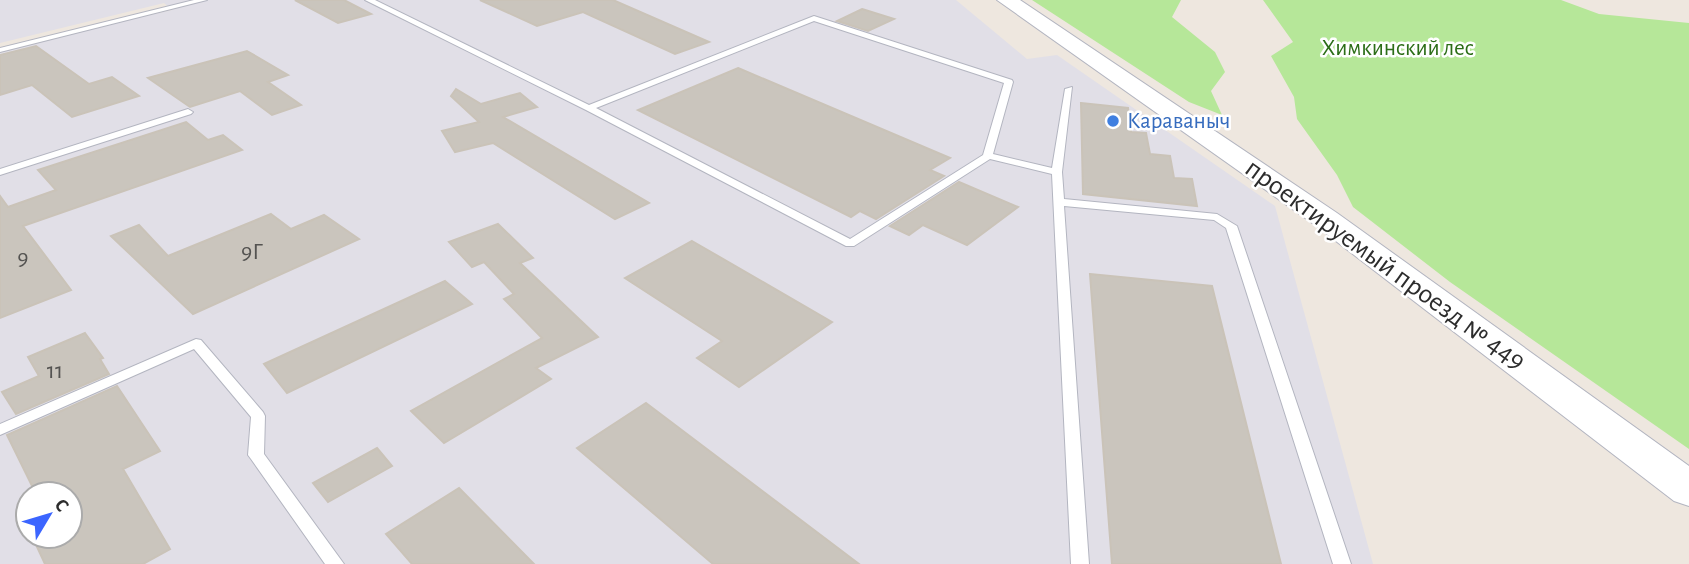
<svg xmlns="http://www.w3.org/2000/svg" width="1689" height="564" font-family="'Alegreya Sans',sans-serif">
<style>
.industrial{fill:#e1dfe7;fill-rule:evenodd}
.green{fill:#b6e799}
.building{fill:#cac5bd;stroke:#cac3b8;stroke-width:2}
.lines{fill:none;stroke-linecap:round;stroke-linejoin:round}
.lane-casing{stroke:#b3b5c0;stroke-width:2}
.secondary-casing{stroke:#b3b5c0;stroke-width:2}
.lane{fill:#fff;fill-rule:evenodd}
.secondary{fill:#fff;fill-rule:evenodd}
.shop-dot{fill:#3f7fe0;stroke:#fff;stroke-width:2.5}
.labels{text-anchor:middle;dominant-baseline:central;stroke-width:5;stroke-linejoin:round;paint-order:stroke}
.far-park-label{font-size:23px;fill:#2c6e18;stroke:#fff}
.far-shop-label{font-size:23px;fill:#366cbe;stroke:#fff;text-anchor:start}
.number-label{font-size:24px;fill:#545351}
.street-label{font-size:28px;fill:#2d2d2d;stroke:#fff}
</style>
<rect width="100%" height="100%" fill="#eee7df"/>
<!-- industrial -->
<path class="industrial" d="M0 0H956L1027 59 1057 55 1275 206 1373 564H0V53L105 25 172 10 164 3 0 43ZM28 494H70V536H28Z"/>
<!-- green -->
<g class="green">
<path d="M1032 0H1181L1172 17 1215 52 1225 72 1211 91 1222 115 1189 102Z"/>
<path d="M1263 0H1561L1599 14 1689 23V449L1450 282 1353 207 1337 175 1297 119 1294 97 1271 56 1293 42Z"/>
</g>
<!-- building -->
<g class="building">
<path d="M295 0H344L371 14 338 23Z"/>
<path d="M480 0H613L709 42 675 54 583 12 537 26Z"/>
<path d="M862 9 894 19 868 31 837 21Z"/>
<path d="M36 46 89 84 112 77 139 96 72 117 32 85 0 95V55Z"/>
<path d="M247 51 288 75 268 82 301 105 272 115 240 91 190 107 148 78Z"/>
<path d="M738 68 950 158 930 170 944 176 876 219 860 211 851 217 638 110Z"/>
<path d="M456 89 481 104 520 93 537 107 503 117 649 203 615 219 493 143 455 152 442 131 479 122 451 96Z"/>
<path d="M1081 103 1128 108 1131 132 1146 133 1150 154 1170 156 1174 178 1192 179 1197 206 1083 194Z"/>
<path d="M186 122 208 140 223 135 242 150 23 226 71 290 0 318V196L8 207 56 190 38 170Z"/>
<path d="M959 182 1018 207 967 245 923 225 909 235 890 226Z"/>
<path d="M271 214 291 229 324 215 359 239 193 314 111 236 139 225 168 256Z"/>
<path d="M498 224 533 258 520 263 598 337 536 368 551 379 444 443 411 411 542 338 504 299 514 294 484 262 472 267 449 242Z"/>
<path d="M692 241 832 322 739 387 697 358 722 341 625 278Z"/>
<path d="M1090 274 1212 286 1281 564H1112Z"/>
<path d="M445 281 472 304 287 393 264 364Z"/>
<path d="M85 333 103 358 100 359 109 374 16 414 2 392 39 376 28 357Z"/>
<path d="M117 386 160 451 123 469 170 549 143 564H45L32 536H70V494H36L7 435Z"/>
<path d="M646 403 859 564H713L577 448Z"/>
<path d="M377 448 392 466 328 502 313 483Z"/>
<path d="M459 488 534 564H412L386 534Z"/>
</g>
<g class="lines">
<defs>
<g id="lane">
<path d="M194 0H207L0 52V48Z"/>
<path d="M365 0H375L589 105 814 16 1012 80 1013 82 993 154 1052 168 1065 89 1072 87 1062 172 1064 199 1217 214 1237 226 1351 564H1333L1226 228 1214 220 1064 206 1089 564H1071L1052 174 990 159 854 246H846L586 110ZM814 21 1004 83 983 155 850 239 596 108Z"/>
<path d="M188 109 193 112 191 114 0 175V169Z"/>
<path d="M196 339 201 340 263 412 265 416 264 454 344 564H325L251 459 248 455 251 417 194 349 0 435V424Z"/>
</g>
<path id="secondary" d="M997 0H1020L1337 213 1689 466V506L1674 501 1315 225Z"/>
</defs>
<!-- lane casing -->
<use href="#lane" class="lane-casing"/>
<!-- secondary casing -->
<use href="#secondary" class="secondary-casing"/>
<!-- lane -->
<use href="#lane" class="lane"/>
<!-- secondary -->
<use href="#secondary" class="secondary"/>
</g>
<!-- markers -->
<circle class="shop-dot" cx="1113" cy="121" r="7"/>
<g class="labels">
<!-- far-park labels -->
<g class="far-park-label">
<text x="1398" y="48">Химкинский лес</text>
</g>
<!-- far-shop labels -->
<g class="far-shop-label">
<text x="1127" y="121">Караваныч</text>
</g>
<!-- number labels -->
<g class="number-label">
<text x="252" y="252">9Г</text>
<text x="23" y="258">9</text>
<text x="55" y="371">11</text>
</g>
<!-- street labels -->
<g class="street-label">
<text transform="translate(1385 265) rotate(36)">проектируемый проезд № 449</text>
</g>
</g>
<!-- north arrow -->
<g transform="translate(49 515) rotate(52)"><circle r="33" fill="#ffffff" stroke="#ababab" stroke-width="2"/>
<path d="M0-5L12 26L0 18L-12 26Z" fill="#3b65ff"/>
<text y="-10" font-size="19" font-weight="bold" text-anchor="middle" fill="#2d2d2d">С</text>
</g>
</svg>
